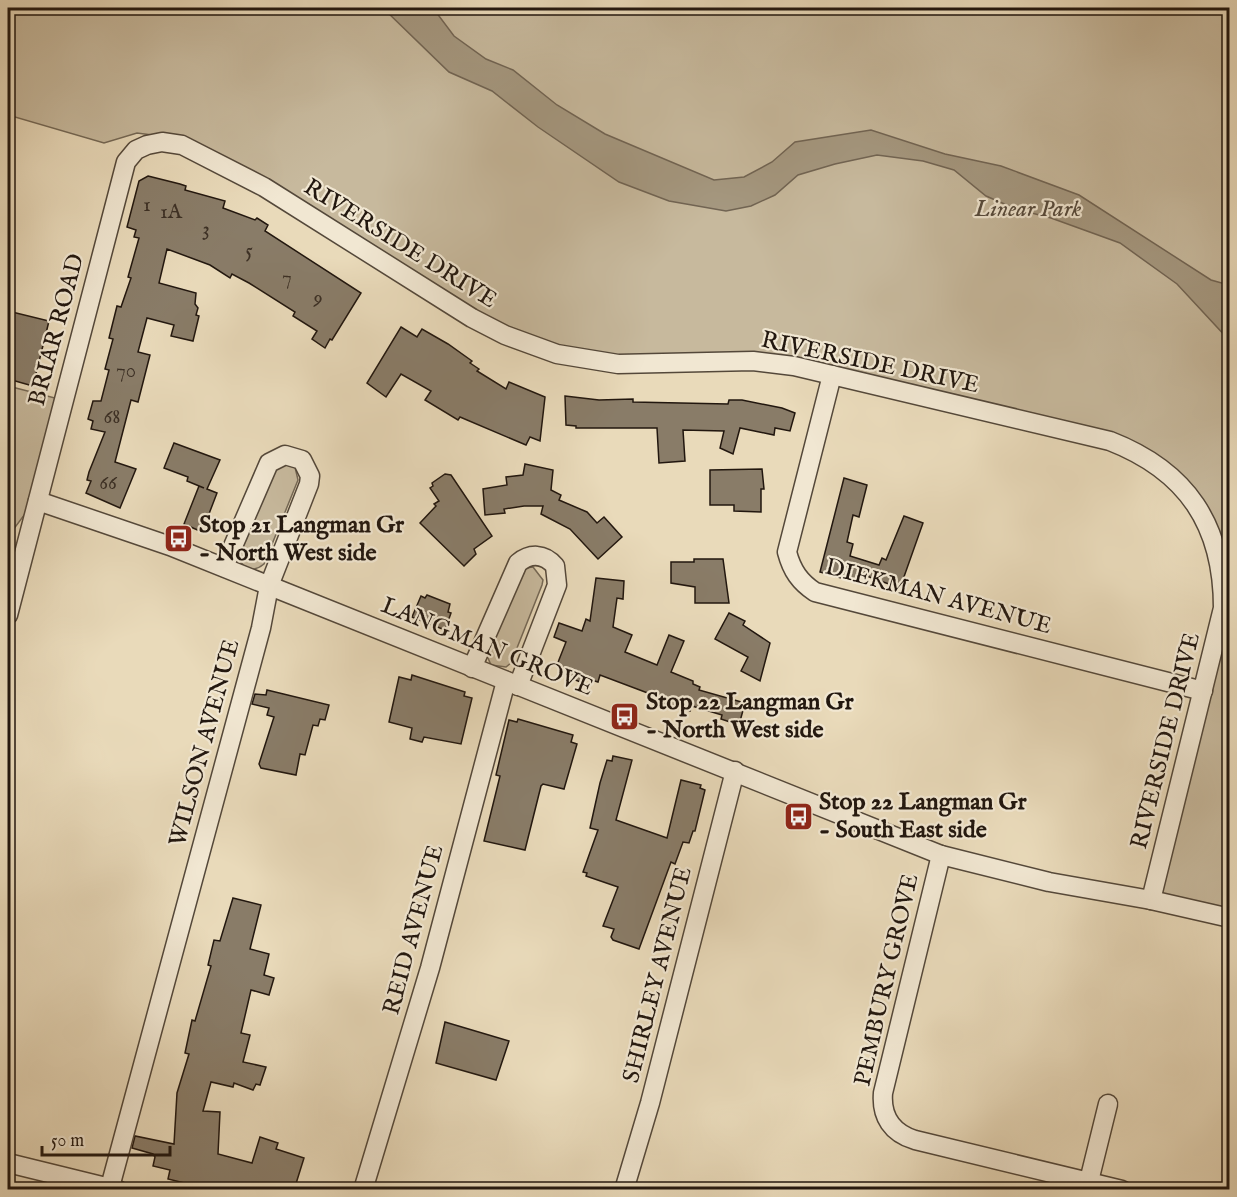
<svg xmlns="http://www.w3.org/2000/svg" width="1237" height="1197" font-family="'IM FELL English',serif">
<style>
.green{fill:#c7b99d;stroke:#746856;stroke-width:1.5}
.water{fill:#a59880;stroke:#716453;stroke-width:1.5}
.building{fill:#897c68;stroke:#22170f;stroke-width:1.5}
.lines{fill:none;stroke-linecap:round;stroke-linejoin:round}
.minor-casing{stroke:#54483a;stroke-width:21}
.minor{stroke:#f1e7d2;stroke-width:18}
.labels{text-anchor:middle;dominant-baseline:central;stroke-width:4.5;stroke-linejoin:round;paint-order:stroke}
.number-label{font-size:21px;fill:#3c3025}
.park-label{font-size:24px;font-style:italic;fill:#54483a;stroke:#f1e7d2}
.street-label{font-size:24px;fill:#22170f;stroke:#f1e7d2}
.poi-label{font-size:24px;font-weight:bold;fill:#22170f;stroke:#f1e7d2;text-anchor:start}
</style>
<rect width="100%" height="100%" fill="#e9daba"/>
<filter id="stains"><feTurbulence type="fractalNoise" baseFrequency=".00333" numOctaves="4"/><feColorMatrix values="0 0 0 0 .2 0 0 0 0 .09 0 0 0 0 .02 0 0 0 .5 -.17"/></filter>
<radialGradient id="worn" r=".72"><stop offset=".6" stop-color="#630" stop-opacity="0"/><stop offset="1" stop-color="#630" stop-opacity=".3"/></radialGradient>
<!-- green -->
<g class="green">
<path d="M8 8H1197L1229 13V918L1151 900 1223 608 1219 555 1158 461 812 364 598 357 523 338 175 138 137 133 104 143 8 115Z"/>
<path d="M8 386 55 398 28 510 10 534 8 531Z"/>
<path d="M281 462 295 467 298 480 264 564C252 574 240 568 238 553L273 466Z"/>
<path d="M533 567 543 580 542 585 511 663 506 667 491 665 485 651 525 568Z"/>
</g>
<!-- water -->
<path class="water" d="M383 8H433L454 36 486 59 513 70 557 105 605 134 714 180 744 177 772 162 795 142 871 130 945 154 1001 166 1079 195 1211 280 1229 285V340L1177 284 1120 243 1051 218 1016 209 986 196 954 170 923 161 877 155 835 164 798 175 775 195 751 206 726 211 669 201 619 182 538 127 492 91 449 72Z"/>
<!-- building -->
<g class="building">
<path d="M148 176 180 184 186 186 185 190 225 201 223 208 255 220 257 218 268 225 265 231 361 293 332 340 330 339 325 348 312 339 317 331 293 316 295 312 249 283 232 274 230 278 210 265 167 249 159 283 196 293 195 304 198 308 196 315 199 316 193 341 171 336 174 325 147 318 138 352 150 355 138 402 131 400 115 462 136 469 120 508 86 493 91 481 87 480 89 472 105 432 91 429 93 421 88 419 93 401H101L109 370 105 369 113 339 109 338 117 306 121 307 131 278 128 277 139 238 134 237 136 230 127 227 139 181Z"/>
<path d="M8 311 49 321 33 386 8 379Z"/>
<path d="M401 327 417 337 422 329 448 344 472 361 470 363 479 369 477 371 506 389 509 382 545 397 540 441 530 437 526 445 460 417 458 420 425 400 431 391 401 374 386 397 367 383Z"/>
<path d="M565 396 599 400 633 399V402L728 404 729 400H742L782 408 795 413 790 431 775 428 774 435 740 428 733 454 720 448 724 431 683 430 685 461 659 463 657 428H576V426L566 425Z"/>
<path d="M174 443 220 460 207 489 217 493 202 532 184 524 199 486 204 488 187 481 188 477 164 468Z"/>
<path d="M525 464 553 470 551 490 561 495 559 500 587 512 597 523 604 517 622 537 598 559 570 529 541 514 543 506H524L504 509 505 513 485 515 483 489 507 485 506 477 523 475Z"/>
<path d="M762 469 764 489H761V512L734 511V505H710V470Z"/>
<path d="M445 474 451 475 492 536 474 549 476 554 464 566 420 523 436 506 434 504 439 501 430 488 433 486 432 483Z"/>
<path d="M844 478 867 485 859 517 853 515 847 542 853 544 850 556 879 565 882 558 886 560 904 516 923 523 900 588 861 574 859 583 820 572Z"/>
<path d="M694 559H723L729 603H695V587L671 583V562H694Z"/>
<path d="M596 578 624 581 623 599 617 598 613 627 632 635 625 652 657 665 669 635 684 641 671 672 693 681V684L700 687 699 690 745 703 739 725 721 719 722 715 692 706 690 711 684 709 683 711 662 702 663 700 653 695 600 675 598 682 585 678 583 683 568 677 570 672 557 665 566 642 554 637 559 623 582 631 586 619 590 621Z"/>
<path d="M427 595 450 604 448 612 451 613 445 630 412 617 421 596 425 598Z"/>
<path d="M729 613 745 621 743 625 770 643 760 681 741 671 748 657 715 639Z"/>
<path d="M412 675 465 692 464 696 472 698 461 744 424 737 422 742 410 739 412 728 389 722 399 677 411 680Z"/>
<path d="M267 690 329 705 325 720 320 719 318 726 313 725 305 755 300 754 296 775 261 768 259 764 274 717 267 715 269 708 252 704 255 694 266 695Z"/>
<path d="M518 719 573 735 571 742 577 744 564 789 543 784 541 786 525 850 484 841 500 776 496 775 509 720 517 722Z"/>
<path d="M613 756 632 760 616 820 667 838 681 780 701 785 700 788 705 790 695 831H693L689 843 683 842 675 864 671 862 639 949 613 940 611 937 614 929 603 926 618 887 586 876 587 873 583 872 598 830 590 828 600 783 607 760 612 761Z"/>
<path d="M233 898 261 905 250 949 269 954 264 975 274 978 269 995 251 990 241 1033 250 1035 243 1062 266 1067 260 1085 256 1084 253 1090 234 1083 233 1087 211 1082 203 1111 220 1112 218 1154 252 1163 260 1137 278 1143 276 1149 304 1158 294 1190H213L168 1179 170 1170 153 1166 155 1157 153 1154 132 1148 135 1136 174 1144 177 1093 189 1054 185 1053 192 1020 195 1021 211 966 208 965 214 940 220 941Z"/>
<path d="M445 1022 509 1041 496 1080 436 1063Z"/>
</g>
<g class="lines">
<defs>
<g id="minor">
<path d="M832 375 787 552C792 571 800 582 815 592L1203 691"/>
<path d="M38 501 170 546 941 855 1049 882 1151 900 1230 918"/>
<path d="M8 615 126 162 136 150 147 145 162 142 182 145 264 187 472 318 505 335 557 354 618 364 753 361 794 366 1110 441C1187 471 1223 525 1223 608L1151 900"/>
<path d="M472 668 518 563C530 553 544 553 555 566L557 585 518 686"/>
<path d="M941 855 883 1093C881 1117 892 1133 915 1140L1122 1190"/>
<path d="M8 1163 118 1190"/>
<path d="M1089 1181 1108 1104"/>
<path d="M110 1187 261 628 269 586 309 484 310 476 302 460 285 455 269 463 224 567"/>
<path d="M363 1190 430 968 506 681"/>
<path d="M624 1190 650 1103 735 771"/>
</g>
</defs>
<!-- minor casing -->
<use href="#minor" class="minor-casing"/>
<!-- minor -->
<use href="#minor" class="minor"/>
</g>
<!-- icons -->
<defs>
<symbol id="bus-square" viewBox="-11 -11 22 22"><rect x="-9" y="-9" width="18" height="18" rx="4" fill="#8f2418" stroke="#f1e7d2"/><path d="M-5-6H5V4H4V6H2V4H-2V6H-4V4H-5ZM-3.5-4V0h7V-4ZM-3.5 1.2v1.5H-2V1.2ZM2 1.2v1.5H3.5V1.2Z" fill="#fff"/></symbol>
</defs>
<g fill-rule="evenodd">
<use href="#bus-square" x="162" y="522" width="33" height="33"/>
<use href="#bus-square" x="608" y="700" width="33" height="33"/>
<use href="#bus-square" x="782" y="800" width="33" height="33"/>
</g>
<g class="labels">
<!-- number labels -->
<g class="number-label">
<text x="147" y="205">1</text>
<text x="171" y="212">1A</text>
<text x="206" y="229">3</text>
<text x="249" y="251">5</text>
<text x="287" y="278">7</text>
<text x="318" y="298">9</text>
<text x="126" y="371">70</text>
<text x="112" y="417">68</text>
<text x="108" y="483">66</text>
</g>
<!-- park labels -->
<g class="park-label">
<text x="1028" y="209">Linear Park</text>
</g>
<!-- street labels -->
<g class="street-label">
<text transform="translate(400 244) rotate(32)">RIVERSIDE DRIVE</text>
<text transform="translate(57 330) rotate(-75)">BRIAR ROAD</text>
<text transform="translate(870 363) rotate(12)">RIVERSIDE DRIVE</text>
<text transform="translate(938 597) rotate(15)">DIEKMAN AVENUE</text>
<text transform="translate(487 647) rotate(22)">LANGMAN GROVE</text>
<text transform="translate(1166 741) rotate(-76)">RIVERSIDE DRIVE</text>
<text transform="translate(205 743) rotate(-75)">WILSON AVENUE</text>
<text transform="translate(414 930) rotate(-75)">REID AVENUE</text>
<text transform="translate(658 975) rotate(-76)">SHIRLEY AVENUE</text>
<text transform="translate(887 980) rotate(-77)">PEMBURY GROVE</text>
</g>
<!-- poi labels -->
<g class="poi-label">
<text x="199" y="525">Stop 21 Langman Gr<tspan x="199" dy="28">- North West side</tspan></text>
<text x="646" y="702">Stop 22 Langman Gr<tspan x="646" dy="28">- North West side</tspan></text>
<text x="819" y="802">Stop 22 Langman Gr<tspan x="819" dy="28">- South East side</tspan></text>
</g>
</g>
<!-- margin -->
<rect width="1237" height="1197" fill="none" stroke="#e9daba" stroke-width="30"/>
<rect x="9" y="9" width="1219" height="1179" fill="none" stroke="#22170f" stroke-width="3"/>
<rect x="15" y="15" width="1207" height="1167" fill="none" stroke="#22170f" stroke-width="1.5"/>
<!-- scale -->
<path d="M42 1146v9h128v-9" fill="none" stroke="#22170f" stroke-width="3"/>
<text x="51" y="1146" font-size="18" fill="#22170f" stroke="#f1e7d2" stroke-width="4.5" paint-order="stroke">50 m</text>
<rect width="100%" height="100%" filter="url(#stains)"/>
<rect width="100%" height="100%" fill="url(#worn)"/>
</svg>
